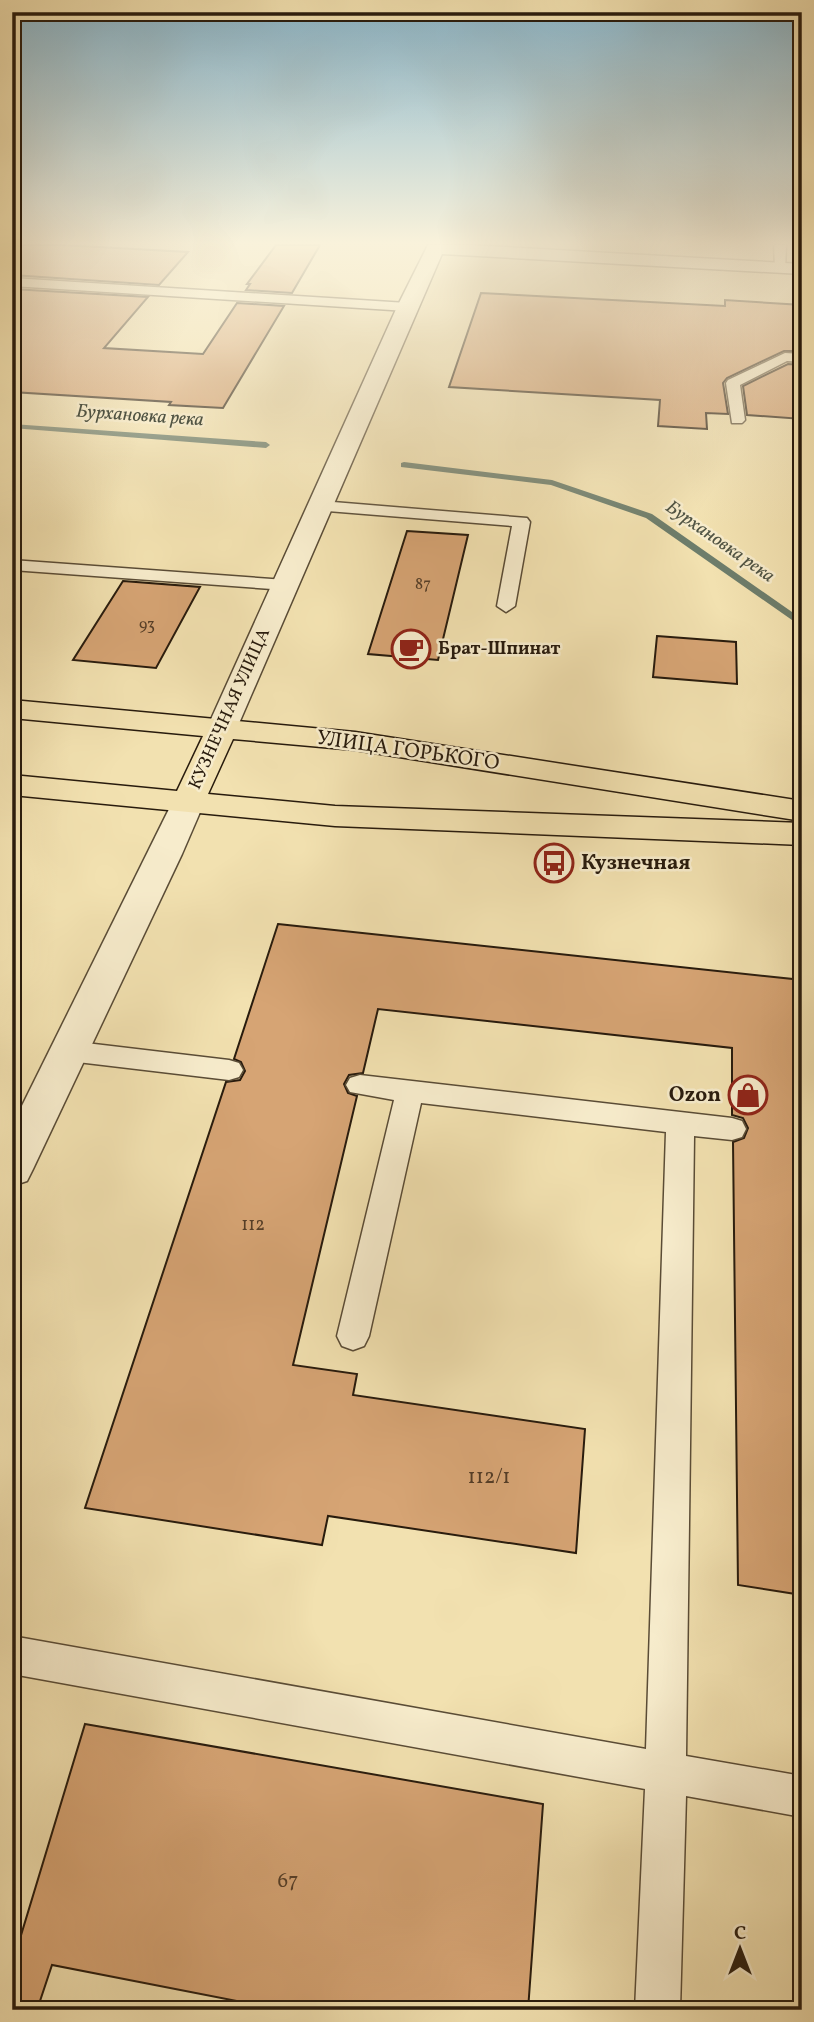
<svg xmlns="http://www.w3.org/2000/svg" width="814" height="2022" font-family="Vollkorn,serif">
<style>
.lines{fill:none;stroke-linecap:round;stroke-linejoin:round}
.stream{fill:#6d7d6b;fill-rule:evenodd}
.building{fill:#d6a474;stroke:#281b0d;stroke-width:2}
.service-casing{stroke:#5a4c36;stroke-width:3}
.tertiary-casing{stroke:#5a4c36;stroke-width:3}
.primary-casing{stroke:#281b0d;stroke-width:3}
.service{fill:#f7eccc;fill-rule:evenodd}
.tertiary{fill:#f7eccc;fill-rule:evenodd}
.primary{fill:#f2e1b0;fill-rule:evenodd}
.labels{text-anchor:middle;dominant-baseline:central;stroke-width:5;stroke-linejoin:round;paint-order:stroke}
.far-number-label{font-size:16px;fill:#543d27}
.far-poi-label{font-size:18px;font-weight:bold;fill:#281b0d;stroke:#f7eccc;text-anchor:start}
.far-street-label{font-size:18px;fill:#281b0d;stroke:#f7eccc}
.number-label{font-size:18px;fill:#543d27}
.far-water-label{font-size:19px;font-style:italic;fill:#505444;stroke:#f7eccc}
.street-label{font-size:21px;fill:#281b0d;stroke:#f7eccc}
.poi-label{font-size:21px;font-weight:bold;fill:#281b0d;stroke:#f7eccc;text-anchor:start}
.near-number-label{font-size:21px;fill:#543d27}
</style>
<rect width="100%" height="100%" fill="#f2e1b0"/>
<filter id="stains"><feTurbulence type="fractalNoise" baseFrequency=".00286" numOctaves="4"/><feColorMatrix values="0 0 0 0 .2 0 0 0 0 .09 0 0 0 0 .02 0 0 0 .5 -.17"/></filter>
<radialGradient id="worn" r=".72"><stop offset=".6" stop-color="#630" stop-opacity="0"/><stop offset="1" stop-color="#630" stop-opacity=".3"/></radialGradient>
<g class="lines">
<!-- stream -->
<g class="stream">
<path d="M12 424 266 442 270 445 266 448 12 428Z"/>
<path d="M404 462 552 480 652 514 802 619V627L646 518 551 485 401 467V463Z"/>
</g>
</g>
<!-- building -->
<g class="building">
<path d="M12 245H62L188 252 159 285 12 275Z"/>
<path d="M276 245H320L292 293 246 290 250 284H247Z"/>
<path d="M12 289 148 297 104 348 203 354 237 303 284 306 223 408 169 405 171 402 12 392Z"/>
<path d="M481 293 725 306V300L802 305V351H784L727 378 723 383 728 414 706 413 707 429 658 426 660 400 449 387Z"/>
<path d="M788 364 802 365V419L747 415 743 386Z"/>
<path d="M407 531 468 535 438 660 368 654Z"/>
<path d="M123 581 200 587 156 668 73 660Z"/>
<path d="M657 636 736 642 737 684 653 677Z"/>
<path d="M278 924 802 980V1595L738 1585 733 1142 744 1138 748 1128 743 1118 732 1115V1048L378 1009 363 1073 349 1075 344 1084 348 1093 357 1096 293 1365 357 1374 353 1395 585 1429 576 1553 328 1516 322 1545 85 1508 226 1082 240 1080 245 1071 241 1062 234 1059Z"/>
<path d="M85 1724 543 1804 528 2010H283L52 1965 37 2010H12V1965Z"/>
</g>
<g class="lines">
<defs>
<g id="service">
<path d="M774 245H786L785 271 775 268Z"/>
<path d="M12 278 407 303 414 307 407 311 12 286Z"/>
<path d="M785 353 802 354V362L787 361 740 385 745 420 742 423H732L726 383 728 380Z"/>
<path d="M321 501 527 518 530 522 515 606 506 612 497 606 512 526 315 510 313 506 315 502Z"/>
<path d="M12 560 286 580 295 585 286 590 12 570Z"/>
<path d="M69 1041 229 1060 239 1063 243 1070 239 1077 229 1080 69 1061 59 1058 55 1051 59 1044Z"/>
<path d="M360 1075 732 1118 742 1121 746 1129 742 1137 732 1140 694 1136 686 1756 802 1776V1817L686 1796 680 2010H635L645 1789 12 1674V1636L646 1749 666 1132 421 1103 369 1336 364 1346 353 1350 342 1346 337 1336 394 1100 350 1092 346 1085 350 1078Z"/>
</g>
<g id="tertiary">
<path d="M428 245H470L802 264V274L442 254 237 728 233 735 222 737 211 735 207 728 397 307Z"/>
<path d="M188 793 200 796 204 803 182 854 33 1169 27 1181 12 1186V1126L172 803 176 796Z"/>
</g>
<path id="primary" d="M12 700 355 732 802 801V821L355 750 233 739 208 794 335 806 802 823V845L335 826 12 795V775L177 791 203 736 12 718Z"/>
</defs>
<!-- service casing -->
<use href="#service" class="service-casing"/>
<!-- tertiary casing -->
<use href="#tertiary" class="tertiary-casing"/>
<!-- primary casing -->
<use href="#primary" class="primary-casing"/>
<!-- service -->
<use href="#service" class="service"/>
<!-- tertiary -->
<use href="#tertiary" class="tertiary"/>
<!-- primary -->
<use href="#primary" class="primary"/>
</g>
<!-- sky -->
<linearGradient id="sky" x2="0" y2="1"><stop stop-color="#89b8cf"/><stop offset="0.46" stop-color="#f9f2db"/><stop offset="1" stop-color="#f9f2db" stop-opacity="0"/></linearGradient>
<rect width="814" height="528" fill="url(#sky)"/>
<!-- icons -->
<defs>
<symbol id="cafe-ring" viewBox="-11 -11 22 22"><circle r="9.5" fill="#f7eccc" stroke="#8f2418" stroke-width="1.5"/><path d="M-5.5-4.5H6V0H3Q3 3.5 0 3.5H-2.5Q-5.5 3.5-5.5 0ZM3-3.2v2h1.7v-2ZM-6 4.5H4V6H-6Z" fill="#8f2418"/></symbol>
<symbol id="bus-ring" viewBox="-11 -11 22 22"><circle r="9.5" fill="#f7eccc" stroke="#8f2418" stroke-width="1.5"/><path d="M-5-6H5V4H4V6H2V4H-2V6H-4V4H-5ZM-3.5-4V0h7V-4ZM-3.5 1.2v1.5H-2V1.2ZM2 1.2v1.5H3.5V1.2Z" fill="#8f2418"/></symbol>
<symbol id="shop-ring" viewBox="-11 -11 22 22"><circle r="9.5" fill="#f7eccc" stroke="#8f2418" stroke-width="1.5"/><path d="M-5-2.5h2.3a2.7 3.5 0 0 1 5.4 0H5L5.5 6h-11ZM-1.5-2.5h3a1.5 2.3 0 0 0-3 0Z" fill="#8f2418"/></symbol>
</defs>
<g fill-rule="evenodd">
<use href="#cafe-ring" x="389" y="627" width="44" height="44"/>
<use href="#bus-ring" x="532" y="841" width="44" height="44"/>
<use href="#shop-ring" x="726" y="1073" width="44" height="44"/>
</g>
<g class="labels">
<!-- far-number labels -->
<g class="far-number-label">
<text x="423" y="585">87</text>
<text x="147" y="626">93</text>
</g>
<!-- far-poi labels -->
<g class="far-poi-label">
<text x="438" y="649">Брат-Шпинат</text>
</g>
<!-- far-street labels -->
<g class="far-street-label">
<text transform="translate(230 709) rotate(-66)">КУЗНЕЧНАЯ УЛИЦА</text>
</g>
<!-- number labels -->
<g class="number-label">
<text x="253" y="1225">112</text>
</g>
<!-- far-water labels -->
<g class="far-water-label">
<text transform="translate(140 416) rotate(4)">Бурхановка река</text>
<text transform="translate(720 542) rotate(35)">Бурхановка река</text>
</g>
<!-- street labels -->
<g class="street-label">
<text transform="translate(408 751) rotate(8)">УЛИЦА ГОРЬКОГО</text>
</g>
<!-- poi labels -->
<g class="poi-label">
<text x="581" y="863">Кузнечная</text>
<text x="721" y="1095" text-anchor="end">Ozon</text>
</g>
<!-- near-number labels -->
<g class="near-number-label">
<text x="489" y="1477">112/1</text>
<text x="288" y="1881">67</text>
</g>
</g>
<!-- margin -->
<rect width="814" height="2022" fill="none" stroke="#f2e1b0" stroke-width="42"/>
<rect x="14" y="14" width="786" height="1994" fill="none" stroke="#281b0d" stroke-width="3.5"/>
<rect x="21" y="21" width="772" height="1980" fill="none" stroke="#281b0d" stroke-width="2"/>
<!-- north arrow -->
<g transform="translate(740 1949)" stroke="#f7eccc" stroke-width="5" paint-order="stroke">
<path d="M0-5L12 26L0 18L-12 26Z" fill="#281b0d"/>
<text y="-10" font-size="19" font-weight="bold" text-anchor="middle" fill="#281b0d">С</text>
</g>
<rect width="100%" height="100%" filter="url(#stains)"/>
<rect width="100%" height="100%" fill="url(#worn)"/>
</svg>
